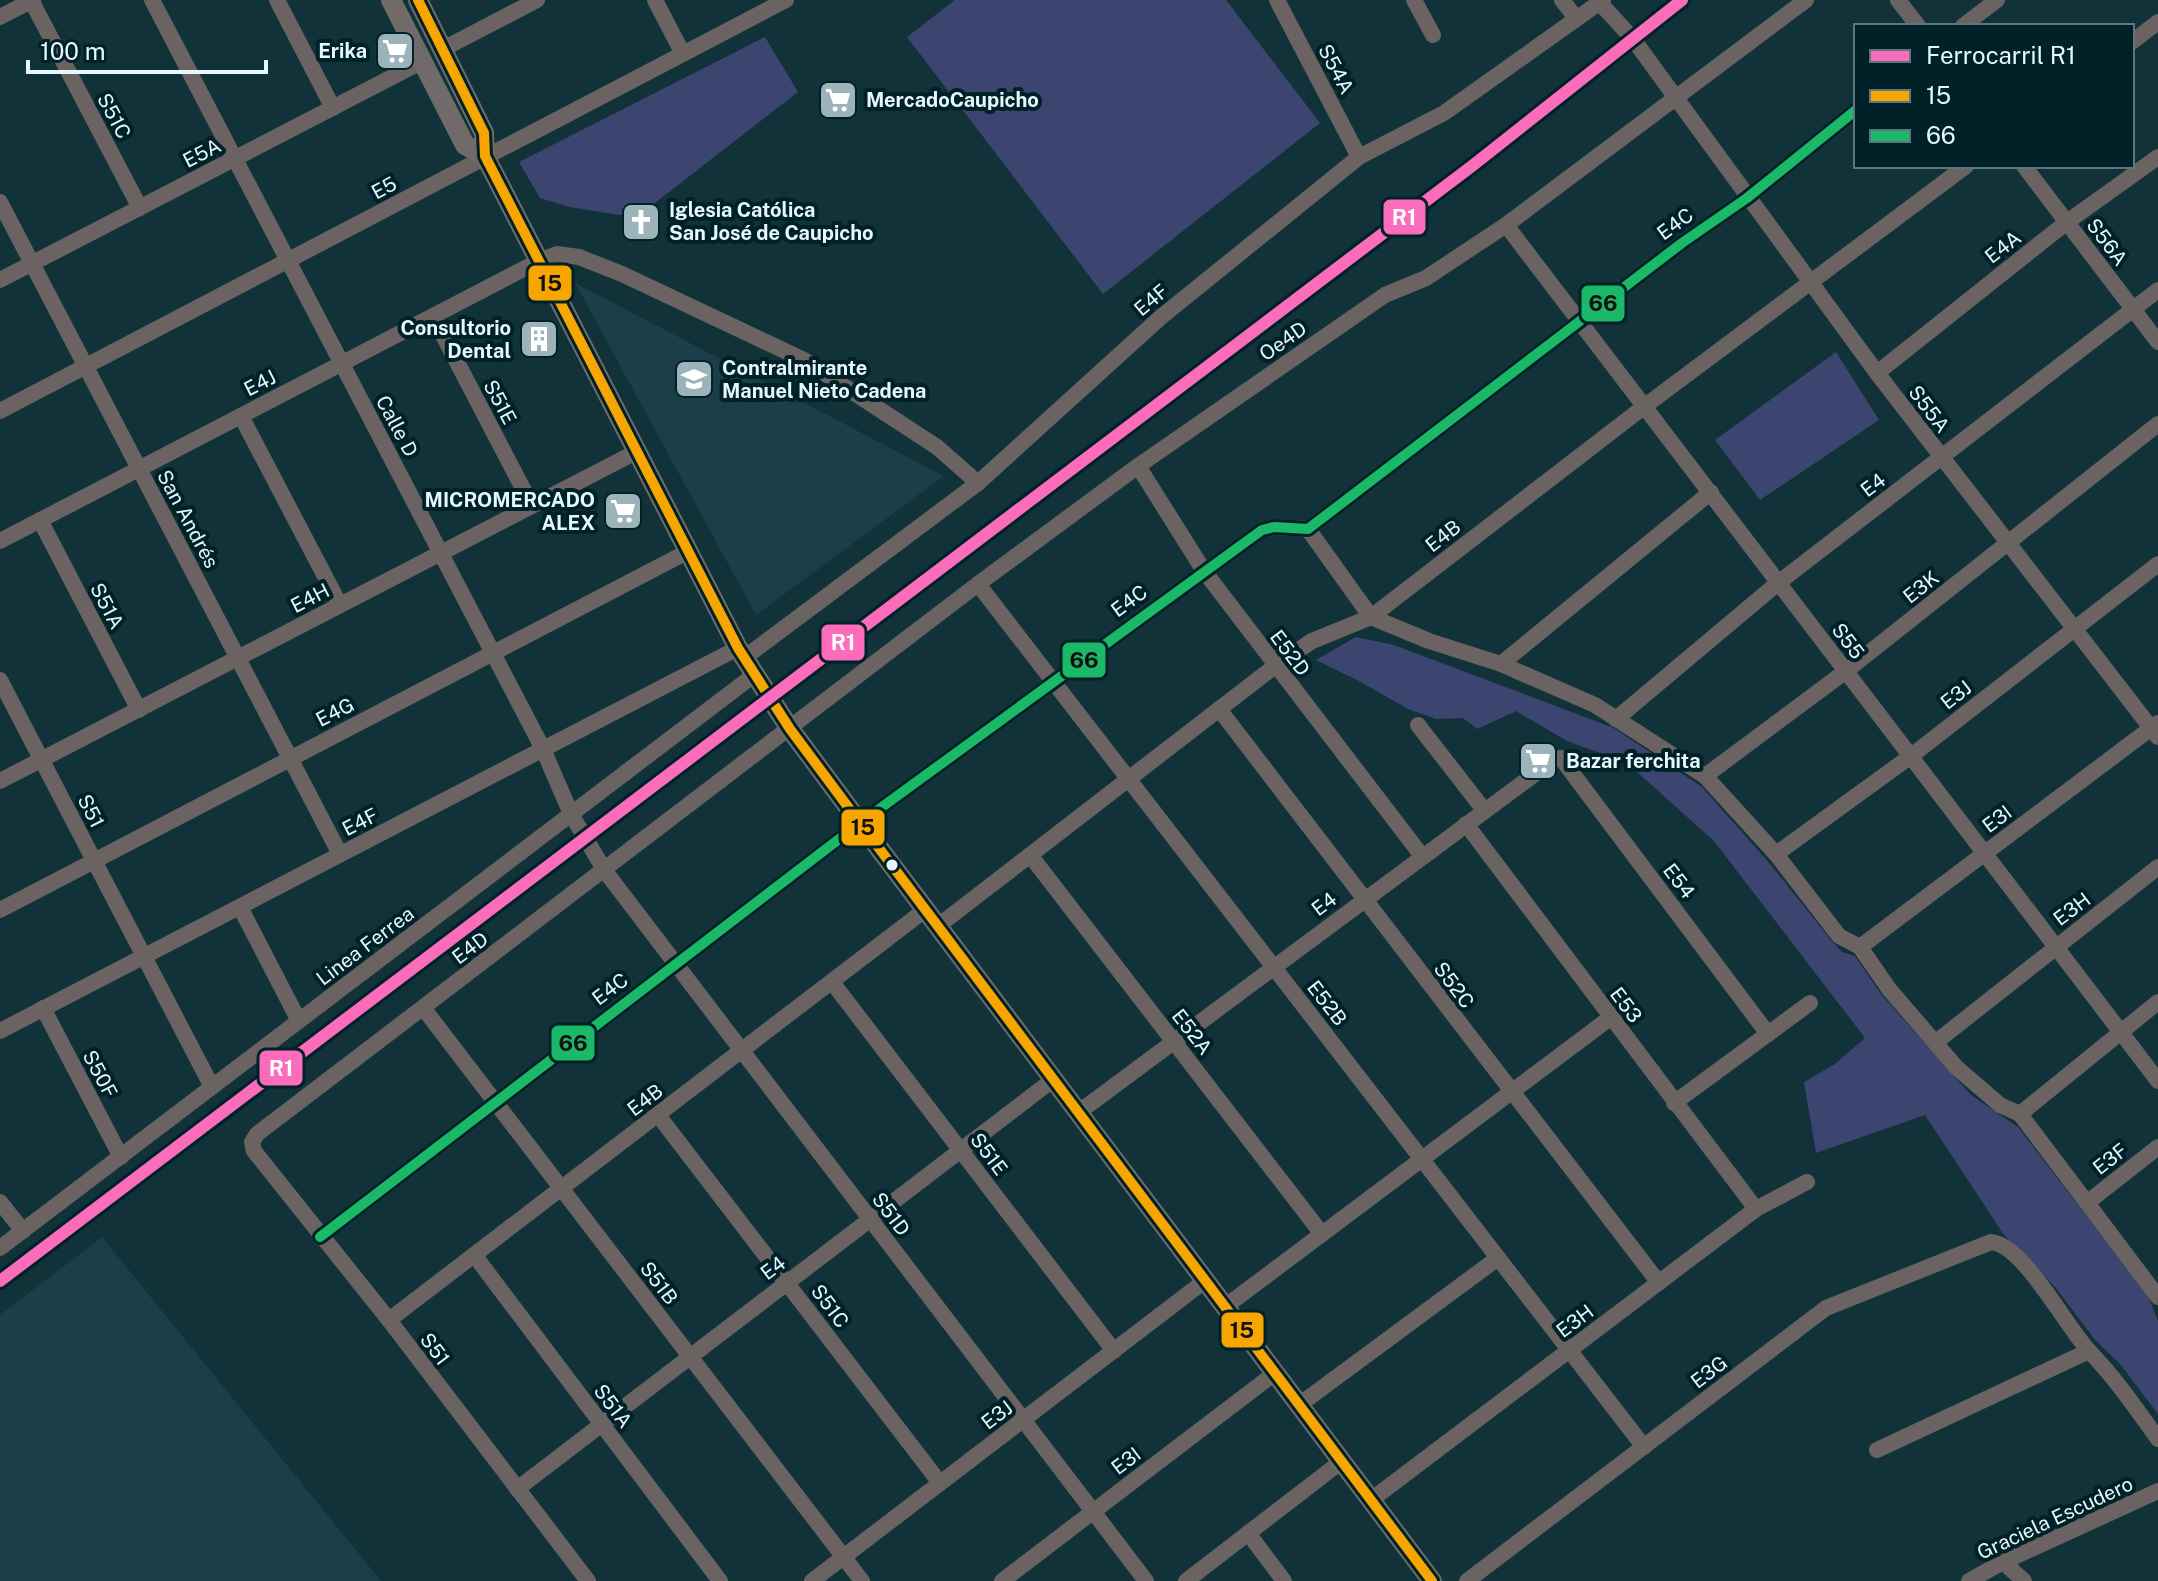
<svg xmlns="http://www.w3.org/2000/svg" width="2158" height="1581" font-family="'Public Sans',sans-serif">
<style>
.built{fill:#1b3e48}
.green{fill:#3c4570}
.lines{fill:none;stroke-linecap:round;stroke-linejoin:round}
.minor{stroke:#6a6361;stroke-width:16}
.major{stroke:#706b68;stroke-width:20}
.bus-1-casing{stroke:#012129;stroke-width:16}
.bus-2-casing{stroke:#012129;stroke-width:16}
.bus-1{stroke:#f7a600;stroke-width:10}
.bus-2{stroke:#1ab867;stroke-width:10}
.rail-1-casing{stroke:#012129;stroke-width:18}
.rail-1{stroke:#fb6dba;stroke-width:12}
.bus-dot{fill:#e6f8fe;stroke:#012129;stroke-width:3}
.labels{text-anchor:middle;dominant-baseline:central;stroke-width:8;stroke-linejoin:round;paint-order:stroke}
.poi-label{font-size:20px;font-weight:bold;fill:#e6f8fe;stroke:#012129;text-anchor:start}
.street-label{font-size:20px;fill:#e6f8fe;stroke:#012129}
.line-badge{stroke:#012129;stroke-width:3}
.badge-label{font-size:22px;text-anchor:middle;font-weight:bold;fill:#fff}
.pale-badge-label{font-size:22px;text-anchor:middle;font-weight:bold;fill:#111}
</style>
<rect width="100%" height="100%" fill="#113238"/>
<!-- built -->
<g class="built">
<path d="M575 283 944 476 756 615Z"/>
<path d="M102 1237 381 1581H0V1315Z"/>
</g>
<!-- green -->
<g class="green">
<path d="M955 0H1226L1320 123 1103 294 907 37Z"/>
<path d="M765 37 798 92 651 206 620 215 569 207 540 198 519 162Z"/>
<path d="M1836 352 1879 420 1760 500 1715 440Z"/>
<path d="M1356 637 1394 645 1614 728 1702 787 1771 865 1830 939 1842 952 1855 956 1881 994 1971 1095 2018 1127 2148 1296 2158 1321V1414L2120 1364 2096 1341 2055 1287 2004 1235 1925 1115 1816 1153 1804 1082 1835 1064 1865 1038 1714 841 1627 763 1567 741 1516 711 1477 729 1463 718 1436 719 1408 709 1359 681 1316 660Z"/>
</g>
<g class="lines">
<!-- minor -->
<g class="minor">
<path d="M31 0 140 208"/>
<path d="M152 0 543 749 571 814 605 871 1146 1581"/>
<path d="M277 0 333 108"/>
<path d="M655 0 683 54"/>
<path d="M1277 0 1359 157"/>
<path d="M1414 0 1433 35"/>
<path d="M1562 0 1576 18"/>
<path d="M1898 0 1918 26"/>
<path d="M1600 3 1633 39 1877 373 2158 737"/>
<path d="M0 17 33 0"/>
<path d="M1963 26 1997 0"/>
<path d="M2132 42 2158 22"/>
<path d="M443 49 537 0"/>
<path d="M2024 166 2158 342"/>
<path d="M0 202 340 854"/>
<path d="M1506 225 2158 1081"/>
<path d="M0 280 423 61"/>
<path d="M433 316 532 506"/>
<path d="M1877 373 2067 222 2158 157"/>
<path d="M0 411 786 0"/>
<path d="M241 416 340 605"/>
<path d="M1138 466 1204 571 1422 856"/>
<path d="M40 520 139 710"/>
<path d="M1308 529 1371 617 1429 641 1501 664 1595 705 1705 776 1776 854 1839 936 1860 947 1889 989 1956 1067 2000 1105 2020 1114 2158 1297"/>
<path d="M0 541 539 261 557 254 579 257 622 274 804 360 937 447 978 483"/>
<path d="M978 584 1644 1447"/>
<path d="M744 658 978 483 1161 317 1359 157 1444 113 1603 0"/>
<path d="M1501 664 1711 492"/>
<path d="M0 680 212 1087"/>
<path d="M1219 709 1659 1283"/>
<path d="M1616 719 1778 583 2158 290"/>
<path d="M1418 725 1484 810"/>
<path d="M1705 776 1846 671 2158 424"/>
<path d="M0 781 638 451"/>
<path d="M1466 824 1756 1209"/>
<path d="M1776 854 1911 756 2158 564"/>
<path d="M1030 855 1322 1234"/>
<path d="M240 907 299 1021"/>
<path d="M0 910 689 551"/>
<path d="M938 926 1275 666 1312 641 1371 617 1645 406 1966 166"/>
<path d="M1860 947 2158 723"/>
<path d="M832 982 1114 1351"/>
<path d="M43 1008 121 1157"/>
<path d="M424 1009 862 1581"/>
<path d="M0 1031 738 648"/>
<path d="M1936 1042 2158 867"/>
<path d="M1674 1103 1810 1003"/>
<path d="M1079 1112 1555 759 1561 758 1768 1034"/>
<path d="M2020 1114 2158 1002"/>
<path d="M658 1115 940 1483"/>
<path d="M0 1202 23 1231"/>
<path d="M2088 1202 2158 1147"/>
<path d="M320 1237 860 823 1262 530 1274 527 1308 529 1682 243 1747 198 1856 110"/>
<path d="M0 1248 754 675"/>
<path d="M475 1256 720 1581"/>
<path d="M1226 1306 1610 1018"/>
<path d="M389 1320 925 910"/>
<path d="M1299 1405 1498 1258"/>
<path d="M1877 1450 2089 1351"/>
<path d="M517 1489 1054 1079"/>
<path d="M1371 1500 1756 1209 1807 1182"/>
<path d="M1248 1533 1284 1581"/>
<path d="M2003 1562 2024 1581"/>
<path d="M588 1581 389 1320 254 1151 252 1142 257 1134 978 584 1138 466 1385 295 1426 278 1506 225 1806 0"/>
<path d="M812 1581 1206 1280"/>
<path d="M1002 1581 1275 1373"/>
<path d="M1186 1581 1342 1461"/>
<path d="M1467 1581 1826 1308 1991 1242C2023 1244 2067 1328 2089 1351 2116 1379 2135 1407 2158 1439"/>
<path d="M1969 1581 2003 1562 2158 1491"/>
</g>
<!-- major -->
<g class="major">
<path d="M391 0 465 145 485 156"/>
<path d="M418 0 484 133 485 156 738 648 790 729 860 823 1432 1581"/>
</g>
<defs>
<path id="bus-1" d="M418 0 484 133 485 156 738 648 790 729 860 823 1432 1581"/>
<path id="bus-2" d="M320 1237 860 823 1262 530 1274 527 1308 529 1682 243 1747 198 1856 110"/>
</defs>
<!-- bus-1 casing -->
<use href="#bus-1" class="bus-1-casing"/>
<!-- bus-2 casing -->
<use href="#bus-2" class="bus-2-casing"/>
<!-- bus-1 -->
<use href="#bus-1" class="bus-1"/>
<!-- bus-2 -->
<use href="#bus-2" class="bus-2"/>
<defs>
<path id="rail-1" d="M0 1281 1472 166 1682 0"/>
</defs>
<!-- rail-1 casing -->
<use href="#rail-1" class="rail-1-casing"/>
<!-- rail-1 -->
<use href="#rail-1" class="rail-1"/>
</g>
<!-- icons -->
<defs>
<symbol id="supermarket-square" viewBox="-11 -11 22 22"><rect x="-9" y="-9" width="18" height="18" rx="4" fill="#9bb3b9" stroke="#012129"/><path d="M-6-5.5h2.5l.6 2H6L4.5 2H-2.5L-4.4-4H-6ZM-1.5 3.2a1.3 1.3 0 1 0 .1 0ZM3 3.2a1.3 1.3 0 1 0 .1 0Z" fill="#fff"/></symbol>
<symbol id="church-square" viewBox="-11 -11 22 22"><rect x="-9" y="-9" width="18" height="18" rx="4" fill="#9bb3b9" stroke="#012129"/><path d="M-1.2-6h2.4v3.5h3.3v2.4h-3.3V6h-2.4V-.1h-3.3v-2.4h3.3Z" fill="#fff"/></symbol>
<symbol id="building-square" viewBox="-11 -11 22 22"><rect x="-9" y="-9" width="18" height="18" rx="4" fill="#9bb3b9" stroke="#012129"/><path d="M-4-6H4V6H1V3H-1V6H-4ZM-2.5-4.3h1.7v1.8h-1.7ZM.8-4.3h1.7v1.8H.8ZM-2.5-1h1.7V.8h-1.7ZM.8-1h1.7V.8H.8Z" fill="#fff"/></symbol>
<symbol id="school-square" viewBox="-11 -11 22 22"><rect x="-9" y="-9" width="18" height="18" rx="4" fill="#9bb3b9" stroke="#012129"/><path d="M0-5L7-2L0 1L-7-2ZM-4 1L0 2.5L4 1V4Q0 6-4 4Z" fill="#fff"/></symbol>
</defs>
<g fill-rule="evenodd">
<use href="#supermarket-square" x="373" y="29" width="44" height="44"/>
<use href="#supermarket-square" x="816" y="78" width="44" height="44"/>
<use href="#church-square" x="619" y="200" width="44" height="44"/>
<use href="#building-square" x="517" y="317" width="44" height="44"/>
<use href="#school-square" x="672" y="357" width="44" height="44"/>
<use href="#supermarket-square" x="601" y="489" width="44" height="44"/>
<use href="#supermarket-square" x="1516" y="739" width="44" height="44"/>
</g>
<!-- markers -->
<circle class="bus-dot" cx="892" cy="865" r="7"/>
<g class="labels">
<!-- poi labels -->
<g class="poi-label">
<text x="367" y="51" text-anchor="end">Erika</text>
<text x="866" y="100">MercadoCaupicho</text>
<text x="669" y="210">Iglesia Católica<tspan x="669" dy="23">San José de Caupicho</tspan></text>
<text x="511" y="328" text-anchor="end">Consultorio<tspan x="511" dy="23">Dental</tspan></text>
<text x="722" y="368">Contralmirante<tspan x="722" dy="23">Manuel Nieto Cadena</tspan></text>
<text x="595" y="500" text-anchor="end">MICROMERCADO<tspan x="595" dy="23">ALEX</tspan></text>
<text x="1566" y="761">Bazar ferchita</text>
</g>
<!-- street labels -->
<g class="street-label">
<text transform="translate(1336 69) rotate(62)">S54A</text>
<text transform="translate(114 116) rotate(62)">S51C</text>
<text transform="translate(202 153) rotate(-27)">E5A</text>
<text transform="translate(384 188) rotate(-28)">E5</text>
<text transform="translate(1675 224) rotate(-36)">E4C</text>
<text transform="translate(2107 242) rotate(53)">S56A</text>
<text transform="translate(2003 247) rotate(-38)">E4A</text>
<text transform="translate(1151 300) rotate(-40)">E4F</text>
<text transform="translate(1283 341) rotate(-35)">Oe4D</text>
<text transform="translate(260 383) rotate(-27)">E4J</text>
<text transform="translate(500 402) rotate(62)">S51E</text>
<text transform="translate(1929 409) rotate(53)">S55A</text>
<text transform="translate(397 426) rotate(62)">Calle D</text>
<text transform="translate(1873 485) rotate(-37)">E4</text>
<text transform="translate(188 519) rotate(62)">San Andrés</text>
<text transform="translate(1443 536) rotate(-38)">E4B</text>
<text transform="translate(1921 587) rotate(-38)">E3K</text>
<text transform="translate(310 598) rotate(-27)">E4H</text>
<text transform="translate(1129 601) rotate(-36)">E4C</text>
<text transform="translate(107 606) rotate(62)">S51A</text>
<text transform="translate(1848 641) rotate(53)">S55</text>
<text transform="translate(1290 653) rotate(53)">E52D</text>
<text transform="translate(1956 695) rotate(-38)">E3J</text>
<text transform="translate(335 712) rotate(-27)">E4G</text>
<text transform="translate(91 811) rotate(63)">S51</text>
<text transform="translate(1997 819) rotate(-37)">E3I</text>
<text transform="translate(360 822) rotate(-27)">E4F</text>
<text transform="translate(1679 881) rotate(53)">E54</text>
<text transform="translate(1324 904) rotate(-37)">E4</text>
<text transform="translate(2072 909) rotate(-37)">E3H</text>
<text transform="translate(365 946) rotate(-37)">Linea Ferrea</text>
<text transform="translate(470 948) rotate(-37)">E4D</text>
<text transform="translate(1454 985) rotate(53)">S52C</text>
<text transform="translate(610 989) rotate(-37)">E4C</text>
<text transform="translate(1327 1003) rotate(52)">E52B</text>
<text transform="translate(1626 1005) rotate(53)">E53</text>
<text transform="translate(1192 1032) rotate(52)">E52A</text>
<text transform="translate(100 1074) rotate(62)">S50F</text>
<text transform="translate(645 1100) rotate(-37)">E4B</text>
<text transform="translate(989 1154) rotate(53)">S51E</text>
<text transform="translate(2110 1159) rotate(-38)">E3F</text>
<text transform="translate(891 1214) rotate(53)">S51D</text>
<text transform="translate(773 1268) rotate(-37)">E4</text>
<text transform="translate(659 1283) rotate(53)">S51B</text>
<text transform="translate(830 1306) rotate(53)">S51C</text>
<text transform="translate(1575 1321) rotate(-37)">E3H</text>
<text transform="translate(435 1349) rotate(53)">S51</text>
<text transform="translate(1709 1372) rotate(-37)">E3G</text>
<text transform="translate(613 1406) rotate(53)">S51A</text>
<text transform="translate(997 1415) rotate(-37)">E3J</text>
<text transform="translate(1126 1461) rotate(-37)">E3I</text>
<text transform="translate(2055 1518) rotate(-25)">Graciela Escudero</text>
</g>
</g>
<g class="line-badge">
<rect x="1382" y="198" width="45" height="38" rx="8" fill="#fb6dba"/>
<rect x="527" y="264" width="46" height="38" rx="8" fill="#f7a600"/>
<rect x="1580" y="284" width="46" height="39" rx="8" fill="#1ab867"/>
<rect x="820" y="623" width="46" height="39" rx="8" fill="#fb6dba"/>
<rect x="1061" y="641" width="46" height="38" rx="8" fill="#1ab867"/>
<rect x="840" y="808" width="46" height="39" rx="8" fill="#f7a600"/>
<rect x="550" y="1024" width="46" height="38" rx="8" fill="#1ab867"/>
<rect x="258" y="1049" width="46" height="38" rx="8" fill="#fb6dba"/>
<rect x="1220" y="1311" width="45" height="38" rx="8" fill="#f7a600"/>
</g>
<g class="badge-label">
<text x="1404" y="225">R1</text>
<text x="843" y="650">R1</text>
<text x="281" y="1076">R1</text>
</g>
<g class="pale-badge-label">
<text x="550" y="291">15</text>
<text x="1603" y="311">66</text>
<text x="1084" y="668">66</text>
<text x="863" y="835">15</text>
<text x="573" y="1051">66</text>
<text x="1242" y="1338">15</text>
</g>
<!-- legend -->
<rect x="1854" y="24" width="280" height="144" fill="#012129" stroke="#5d777e" stroke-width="2"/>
<rect x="1870" y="50" width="40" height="12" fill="#fb6dba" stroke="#5d777e" stroke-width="2"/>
<text x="1926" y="64" font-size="24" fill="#e6f8fe">Ferrocarril R1</text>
<rect x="1870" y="90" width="40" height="12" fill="#f7a600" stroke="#5d777e" stroke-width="2"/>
<text x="1926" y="104" font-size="24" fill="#e6f8fe">15</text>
<rect x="1870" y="130" width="40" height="12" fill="#1ab867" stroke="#5d777e" stroke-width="2"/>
<text x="1926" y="144" font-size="24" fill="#e6f8fe">66</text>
<!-- scale -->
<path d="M28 60v12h238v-12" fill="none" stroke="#e6f8fe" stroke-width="4"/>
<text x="40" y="60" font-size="24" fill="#e6f8fe" stroke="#012129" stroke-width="6" paint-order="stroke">100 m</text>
</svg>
